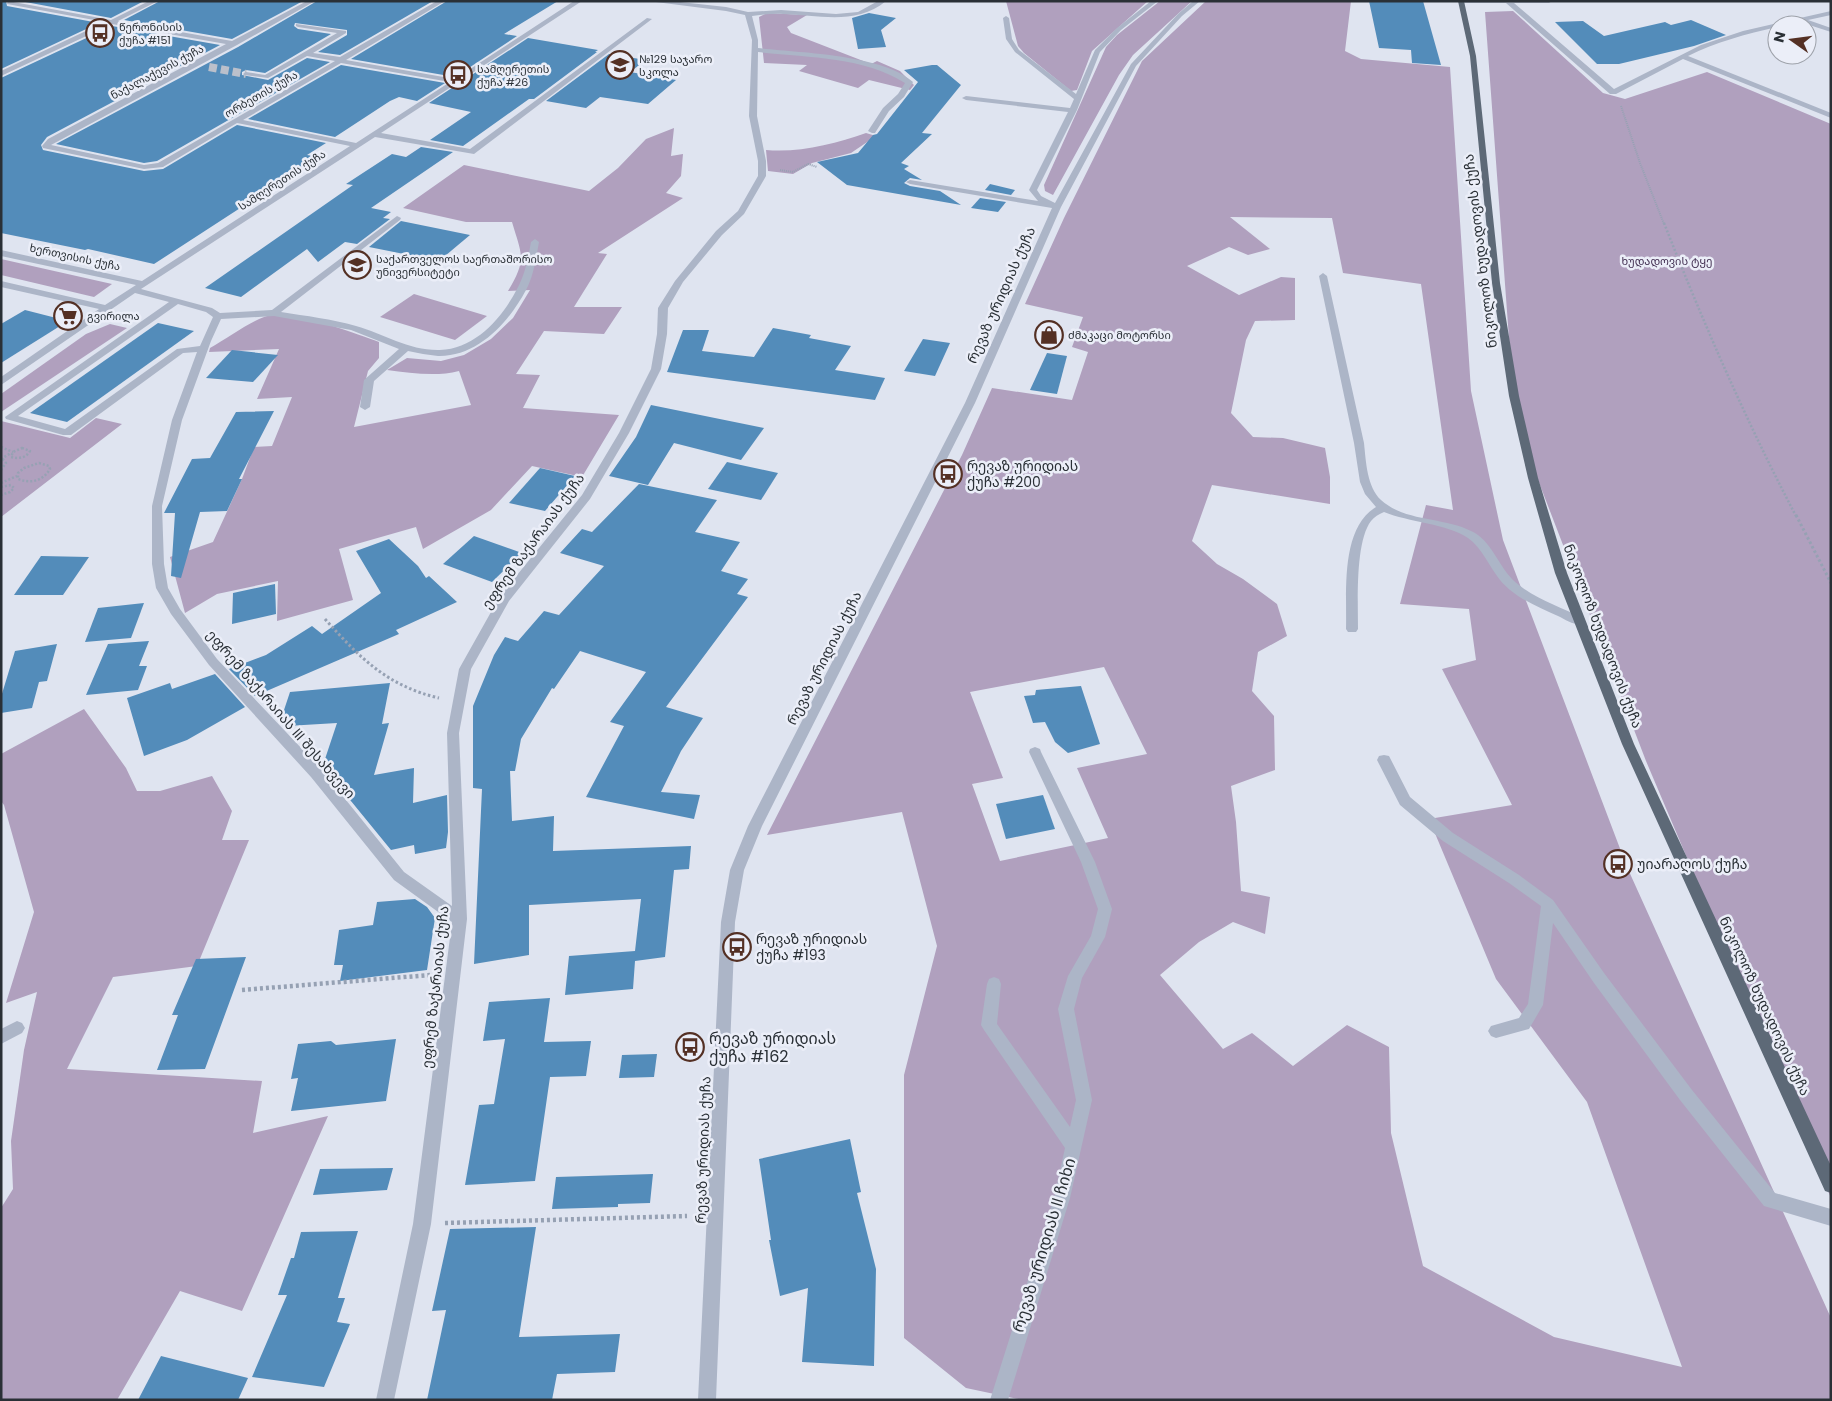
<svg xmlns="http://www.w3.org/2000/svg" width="1832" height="1401" font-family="Poppins,'Noto Sans Georgian',sans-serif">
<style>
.green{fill:#b0a0be;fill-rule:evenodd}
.building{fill:#538cba}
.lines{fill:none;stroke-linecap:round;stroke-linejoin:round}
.minor-tunnel{stroke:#bbc0cb;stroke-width:8;stroke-dasharray:8 4;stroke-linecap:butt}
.path-far3{stroke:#96a1b3;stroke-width:2;stroke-dasharray:1 1;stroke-linecap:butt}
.path-far2{stroke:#96a1b3;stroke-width:2.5;stroke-dasharray:2 2;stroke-linecap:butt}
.path-far1{stroke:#96a1b3;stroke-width:3;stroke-dasharray:2.5 2.5;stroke-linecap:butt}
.path{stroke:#96a1b3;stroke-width:4.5;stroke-dasharray:3 3;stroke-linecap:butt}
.minor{fill:#acb5c7;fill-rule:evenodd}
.major{fill:#5d6977;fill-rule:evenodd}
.labels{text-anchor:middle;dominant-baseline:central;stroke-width:5;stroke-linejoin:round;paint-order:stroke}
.far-poi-label{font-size:11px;fill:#2a3036;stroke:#ebeef8;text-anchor:start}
.far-street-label{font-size:11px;fill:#2a3036;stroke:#ebeef8}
.far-park-label{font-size:11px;fill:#433052;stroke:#ebeef8}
.street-label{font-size:14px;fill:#2a3036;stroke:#ebeef8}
.poi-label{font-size:14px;fill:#2a3036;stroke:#ebeef8;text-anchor:start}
.near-poi-label{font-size:16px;fill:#2a3036;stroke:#ebeef8;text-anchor:start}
.near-street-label{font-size:16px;fill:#2a3036;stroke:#ebeef8}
</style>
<rect width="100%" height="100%" fill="#dfe4f0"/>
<!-- green -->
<g class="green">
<path d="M1006 1H1148L1092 51 1077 90 1071 91 1024 53 1018 46Z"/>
<path d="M1160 1H1192L1133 55 1119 75 1053 195 1045 191 1044 185 1106 47 1117 35Z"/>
<path d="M1206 1H1351L1345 51 1361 59 1450 67 1471 391 1503 540 1627 867 1831 1318V1400H1023L966 1388 904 1338V1075L937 946 902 812 767 835 962 455 992 388 1072 400 1088 352 1072 347 1083 317 1025 304 1064 218 1142 61ZM1230 217 1332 218 1343 273 1421 284 1453 510 1426 505 1400 604 1469 609 1476 660 1442 669 1512 805 1429 819 1496 979 1587 1102 1682 1367 1554 1337 1423 1266 1391 1133 1389 1047 1347 1025 1293 1066 1252 1033 1223 1049 1160 975 1199 942 1233 922 1265 934 1270 897 1241 891 1236 822 1231 786 1275 770 1274 716 1252 691 1258 652 1287 636 1277 604 1243 579 1217 564 1192 541 1212 485 1330 504V477L1325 448 1283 438 1253 437 1231 413 1246 340 1255 321 1295 320V278L1281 277 1239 295 1187 266 1229 247 1248 255 1270 249ZM1104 667 1147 754 1077 768 1108 838 1000 861 972 784 1003 778 970 692Z"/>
<path d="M1513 11 1603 93 1625 99 1707 72 1831 124V1198L1646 761 1515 420 1485 12Z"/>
<path d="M767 13 807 15 787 27 791 33 871 64 877 61 900 71 914 85 910 90 869 80 858 88 799 71 807 65 764 63 759 17Z"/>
<path d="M674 128 671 156 683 154 681 176 666 193 683 198 598 253 607 254 574 307H622L604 334 544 331 516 374 540 375 523 408 619 415 582 477 532 466 491 510 423 549 416 527 339 549 353 600 277 621 278 581 217 594 185 613 170 557 213 542 242 479 254 447 272 446 292 397 257 399 279 349 209 352 210 348C226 339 248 323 264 317 290 308 353 333 379 342V358L368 371 354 427 471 405 459 371C436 377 411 373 387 370L407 358 441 361 464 355 491 339 513 318 530 290 508 291C527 259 522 256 512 222H466L403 208 464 165 589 191 618 168 646 139Z"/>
<path d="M866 133 876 136 851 153 812 163 793 174 768 171 766 150C799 153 835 144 866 133Z"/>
<path d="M1 259 112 284 94 297 1 275Z"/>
<path d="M414 294 487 316 455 340 380 317Z"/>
<path d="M110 324 127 328 1 412V394L86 334Z"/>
<path d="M96 418 122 424 1 517V421L70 438Z"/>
<path d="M84 709 126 768 137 791H160L212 776 232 811 222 840H249L197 966 113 977 67 1069 262 1081 253 1133 328 1116 242 1311 180 1291 117 1400H1V1208L13 1189 11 1141 24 1050 37 992 6 1003 34 912 4 805 1 801V754Z"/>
</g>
<!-- building -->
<g class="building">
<path d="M1 1H6L7 6 99 23 1 69Z"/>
<path d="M20 1H144L111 18Z"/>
<path d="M160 1H303L232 39 124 20Z"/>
<path d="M317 1H433L340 55 318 52 347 35V30L295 23 294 26 298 29 331 34 265 73 246 70 242 72V75L268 80 307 58 330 62 157 161 144 163 56 144 238 47Z"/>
<path d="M447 1H558L504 34 517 36 455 77 351 59Z"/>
<path d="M1369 1H1423L1441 65 1412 63 1411 50 1379 48Z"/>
<path d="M869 13 896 18 881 30 886 47 858 49 852 18Z"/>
<path d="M1691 20 1726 35 1694 46 1619 64H1597L1555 22 1583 21 1604 36 1665 22 1671 25Z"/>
<path d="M112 26 220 45 47 137 41 145 43 150 144 171 163 169 237 125 326 143 307 155 319 157 154 264 88 249 85 250 1 233V78Z"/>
<path d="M528 38 598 50 595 52H597L534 99H529L463 146 430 140 471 112 429 103Z"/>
<path d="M609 54 646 60 630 72 676 80 648 104 600 97 586 108 546 101Z"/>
<path d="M341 65 445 83 417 101 399 97 390 101 335 137 248 119Z"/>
<path d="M932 65H937L961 85 922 133 932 134 901 163 909 166 904 169 922 180 910 178 904 183 910 186 940 191 961 205 847 185 817 162 858 153 873 135 877 134 918 82 904 70Z"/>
<path d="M421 147 453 152 371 208 391 212 383 218 390 219 357 244 345 242 318 262 307 249 241 297 205 288 353 185 346 184 392 154 406 157Z"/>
<path d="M990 184 1015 190 1011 195 985 190Z"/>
<path d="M980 198 1006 202 998 212 971 208Z"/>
<path d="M401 221 470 235 439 261 369 247Z"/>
<path d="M25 310 68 321 1 363V324Z"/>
<path d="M158 323 194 331 67 422 30 413Z"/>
<path d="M773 328 811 335 809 338 851 346 835 370 885 378 875 400 667 372 683 330H709L702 351 754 357Z"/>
<path d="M923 339 950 343 935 376 904 371Z"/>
<path d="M232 350 278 355 253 382 206 378Z"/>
<path d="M1047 353 1067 356 1057 394 1030 390Z"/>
<path d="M651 405 764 428 741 460 674 443 648 485 609 476 636 437Z"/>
<path d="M274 411 239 479H242L227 511 200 512 181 578 171 576 175 513H164L192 459 210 458 236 412Z"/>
<path d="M727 462 778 473 761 500 708 489Z"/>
<path d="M540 468 575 476 545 511 509 503Z"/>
<path d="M639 484 717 500 695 532 740 542 721 571 748 579 737 594 748 597 666 707 703 718 681 751 661 792 700 795 694 819 586 797 624 726 610 722 646 672 580 651 554 689 552 688 521 739 515 771H510L512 821 554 816 553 851 691 846 689 869 674 870 665 957 635 961 633 989 565 995 569 956 635 951 641 899 529 905V955L474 964 482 789 473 788V706L494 655 505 637 518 641 544 611 559 615 604 566 560 553 582 529 592 532Z"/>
<path d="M474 536 522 553 492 582 443 564Z"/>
<path d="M389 539 418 566 426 578 429 576 457 602 396 630 399 634 255 696 229 669 266 655 312 626 322 634 381 593 356 551Z"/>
<path d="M41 556 89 557 63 595H14Z"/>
<path d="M275 584 276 614 232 624 233 593Z"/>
<path d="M144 603 131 638 85 642 98 608Z"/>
<path d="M149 641 139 666H147L138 690 86 695 108 644Z"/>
<path d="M57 644 47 681 39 682 32 708 1 713V697L15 651Z"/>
<path d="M215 674 245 707 187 740 144 756 127 698 170 683 172 689Z"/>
<path d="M390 683 382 724 389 723 374 775 414 768 413 803 447 795 448 832 446 848 415 854 414 845 391 850 324 768V762L337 723 287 726V716H282L290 692Z"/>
<path d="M1081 686 1100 744 1068 753 1055 742 1045 722 1033 723 1024 696 1035 695 1036 690Z"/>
<path d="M1043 795 1055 829 1006 839 996 804Z"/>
<path d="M415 899 427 907 435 918 427 970 340 981 343 965H334L339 930 373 925 377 902Z"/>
<path d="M246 957 205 1069 157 1070 178 1015H172L196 959Z"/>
<path d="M550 998 544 1042 591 1041 586 1076 550 1077 535 1181 465 1185 479 1105 494 1104 505 1039 483 1041 489 1002Z"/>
<path d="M396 1039 386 1101 291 1111 298 1078 291 1079 298 1044 331 1041 336 1045Z"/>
<path d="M657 1054 654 1077 619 1078 622 1055Z"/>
<path d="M850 1139 861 1192 857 1193 876 1269 874 1366 802 1362 808 1288 780 1296 769 1240H771L759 1159Z"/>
<path d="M393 1168 387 1190 313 1195 320 1169Z"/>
<path d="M653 1174 650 1203 618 1204V1207L552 1209 556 1177Z"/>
<path d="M536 1227 519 1337 620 1334 615 1372 557 1374 552 1400H427L446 1310 432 1311 450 1229Z"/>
<path d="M358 1231 338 1298H345L337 1322 350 1324 324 1387 252 1377 287 1295H278L291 1258H294L301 1232Z"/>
<path d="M161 1356 248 1378 238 1400H138Z"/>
</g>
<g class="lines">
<!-- minor-tunnel -->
<path class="minor-tunnel" d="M209 67 246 74"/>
<!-- path-far3 -->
<g class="path-far3">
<path d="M1621 106 1640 163 1664 224"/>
<path d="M780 170 793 172 808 164 817 167"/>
</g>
<!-- path-far2 -->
<g class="path-far2">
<path d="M1664 223C1703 322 1746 421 1796 516"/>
<path d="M1 447 13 452"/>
<path d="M22 448 30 451C26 458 19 459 11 457L13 452Z"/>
<path d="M1 459 11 453"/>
<path d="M39 463 49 466 50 469C43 481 31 484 18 479V473L24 468Z"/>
<path d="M1 470 6 463 2 458"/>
<path d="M1 483 17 476"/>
<path d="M1 487 11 485 14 488 10 492 1 495"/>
</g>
<!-- path-far1 -->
<g class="path-far1">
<path d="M1796 515 1831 583"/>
<path d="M325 619C359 657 387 686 439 698"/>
</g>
<!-- path -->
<g class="path">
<path d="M242 990 430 975"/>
<path d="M445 1223 687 1216"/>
</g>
<!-- minor -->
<g class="minor">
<path d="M8 1 111 20 149 1H158L118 21 232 41 307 1H315L237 45 51 145 144 165 158 163 335 61 307 56 268 78 244 75 243 74 246 72 265 75 337 33 298 27 296 26V24L346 31V33L313 53 340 57 437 1H445L346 60 455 79 574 1H582L381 133 470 149 647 18 652 19 474 154 375 137 141 289 212 308 220 313 272 310 397 216 401 218 400 220 281 312C306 316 332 319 356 326 384 334 410 351 440 350 475 349 502 318 517 289 525 275 528 258 531 242L535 239 539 242C536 258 534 275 526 290 509 322 478 357 438 356 428 355 418 353 408 351L374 381 370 407 365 410 360 407 364 380 399 349 351 330 274 316 221 319 211 341 182 420 162 506 164 564 168 588 180 609 217 659 321 769 404 872 452 906 447 733 459 669 500 596 582 495 619 433 651 369 657 334 658 308 675 281 716 231 738 211 758 176V161L749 116 752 40 745 15 726 11 648 1H671L726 7 748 12 781 10 836 14 858 12 878 1H886C856 26 818 15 783 14 773 13 762 15 752 16L758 40V48C799 53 882 54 913 82L904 97 889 111 875 133H872L868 131 883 108 898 94 905 83C863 56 807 58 758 52L757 116 766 161V176L744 214 722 235 683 282 668 308 667 334 661 369 629 433 590 499 509 601 471 669 459 733 467 919 431 1224 394 1400H376L413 1224 452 922 394 880 311 777 209 665 171 614 156 588 152 564V506L172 420 197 352 183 353 71 435H63L6 419 5 417 169 302 135 293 1 385V377L99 309 1 287V281L105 305 136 285 1 256V250L142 281 350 146 237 123 163 167 144 169 43 148 42 146 48 139 226 44 112 24 1 76V71L105 22 7 4ZM341 63 450 82 356 143 243 120ZM178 304 206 312 213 317 200 346 177 349 65 429 18 416Z"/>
<path d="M1151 1H1158L1121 30 1100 52 1077 110 1037 190 1041 196 1055 203 1131 64 1178 14 1193 1H1200L1182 16 1136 66 1061 207 975 403 762 826 744 870 735 922 716 1400H698L721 922 730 870 748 826 965 403 1052 208 910 184 906 182 910 180 1038 201 1029 190 1068 112 966 100 962 98 966 96 1070 108 1074 99 1015 52 1006 39 1003 18 1006 16 1009 18 1012 39 1019 50 1076 94 1095 50 1117 28Z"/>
<path d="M1458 1H1552L1549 3H1514L1614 89 1701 45 1743 31 1831 11V15L1808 20 1831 28V32L1800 22 1777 25V27C1746 34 1716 42 1688 56L1831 113V118L1683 59 1616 94H1610L1506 3H1461Z"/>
<path d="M1323 273 1327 276 1364 443C1366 462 1367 487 1381 500 1405 522 1444 517 1471 531 1491 540 1498 565 1513 580 1532 598 1560 607 1583 618L1585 621 1583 624C1575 626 1566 620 1558 616 1538 607 1515 598 1500 580 1489 566 1482 548 1468 538 1448 524 1408 522 1384 512 1379 514 1374 517 1371 521 1355 542 1358 602 1358 629L1356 632H1348L1346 629C1347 592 1340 529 1376 507L1365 494 1360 482 1354 443 1319 276Z"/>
<path d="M1035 747 1040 749 1041 752 1095 862 1112 909 1105 937 1082 978 1074 1009 1092 1100 1070 1198 1008 1400H990L1054 1198 1065 1148 984 1030 981 1025 987 984 989 979 994 977 999 979 1001 984 997 1024 1070 1127 1076 1100 1058 1009 1068 976 1091 936 1098 909 1081 862 1029 752 1030 749Z"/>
<path d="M1384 755 1389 756 1410 797 1453 833 1519 875 1553 900 1604 973 1692 1090 1775 1193 1831 1209V1226L1764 1206 1680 1100 1594 983 1553 923 1543 1005 1529 1029 1496 1038 1491 1036 1488 1031 1491 1026 1519 1018 1528 1004 1541 906 1509 883 1443 841 1400 805 1377 760 1379 756Z"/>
<path d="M17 1021 22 1023 25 1028 22 1033 1 1044V1029Z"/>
</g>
<!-- major -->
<path class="major" d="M1458 1H1464L1476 56 1500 283 1519 396 1538 478 1567 573 1634 744 1831 1166V1193L1825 1191 1622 744 1555 573 1528 478 1509 396 1492 283 1470 56Z"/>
</g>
<!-- icons -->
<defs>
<symbol id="bus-ring" viewBox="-11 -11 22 22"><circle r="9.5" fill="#ebeef8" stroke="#543024" stroke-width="1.5"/><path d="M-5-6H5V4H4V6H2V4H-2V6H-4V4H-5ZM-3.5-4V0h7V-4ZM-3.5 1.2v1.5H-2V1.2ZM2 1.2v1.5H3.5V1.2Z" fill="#543024"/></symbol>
<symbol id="school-ring" viewBox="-11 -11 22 22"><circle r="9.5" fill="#ebeef8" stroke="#543024" stroke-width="1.5"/><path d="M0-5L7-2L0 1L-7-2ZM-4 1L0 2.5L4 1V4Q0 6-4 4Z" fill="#543024"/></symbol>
<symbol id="university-ring" viewBox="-11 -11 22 22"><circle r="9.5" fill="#ebeef8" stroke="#543024" stroke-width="1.5"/><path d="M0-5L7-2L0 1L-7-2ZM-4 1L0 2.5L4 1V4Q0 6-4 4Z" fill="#543024"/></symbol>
<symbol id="supermarket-ring" viewBox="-11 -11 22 22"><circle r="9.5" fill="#ebeef8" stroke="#543024" stroke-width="1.5"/><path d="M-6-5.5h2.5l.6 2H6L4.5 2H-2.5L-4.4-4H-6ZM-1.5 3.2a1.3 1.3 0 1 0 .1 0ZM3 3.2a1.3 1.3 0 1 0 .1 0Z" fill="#543024"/></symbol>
<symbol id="shop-ring" viewBox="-11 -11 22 22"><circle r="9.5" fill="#ebeef8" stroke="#543024" stroke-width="1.5"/><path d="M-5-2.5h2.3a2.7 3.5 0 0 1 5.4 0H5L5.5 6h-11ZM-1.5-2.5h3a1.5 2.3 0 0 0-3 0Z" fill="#543024"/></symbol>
</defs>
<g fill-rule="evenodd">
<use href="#bus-ring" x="84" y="17" width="32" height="32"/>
<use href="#school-ring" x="604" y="49" width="32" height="32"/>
<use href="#bus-ring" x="442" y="59" width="32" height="32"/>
<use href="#university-ring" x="341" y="249" width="32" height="32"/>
<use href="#supermarket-ring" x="52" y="300" width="32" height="32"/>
<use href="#shop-ring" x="1033" y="319" width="32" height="32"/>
<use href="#bus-ring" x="932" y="458" width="32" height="32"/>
<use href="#bus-ring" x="1602" y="848" width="32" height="32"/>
<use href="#bus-ring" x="721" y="931" width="32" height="32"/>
<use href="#bus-ring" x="674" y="1031" width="32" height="32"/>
</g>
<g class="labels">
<!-- far-poi labels -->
<g class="far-poi-label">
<text x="119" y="27">წერონისის<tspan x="119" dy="13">ქუჩა #151</tspan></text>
<text x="639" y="59">№129 საჯარო<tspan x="639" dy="13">სკოლა</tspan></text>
<text x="477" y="69">სამღერეთის<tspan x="477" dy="13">ქუჩა #26</tspan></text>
<text x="376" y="259">საქართველოს საერთაშორისო<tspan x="376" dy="13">უნივერსიტეტი</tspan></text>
<text x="87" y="316">გვირილა</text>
<text x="1068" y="335">ძმაკაცი მოტორსი</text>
</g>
<!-- far-street labels -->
<g class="far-street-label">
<text transform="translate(157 72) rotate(-28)">ნაქალაქევის ქუჩა</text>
<text transform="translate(261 94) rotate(-30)">ორბეთის ქუჩა</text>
<text transform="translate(282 180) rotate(-33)">სამღერეთის ქუჩა</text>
<text transform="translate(75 257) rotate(12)">ხერთვისის ქუჩა</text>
</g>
<!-- far-park labels -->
<g class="far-park-label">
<text x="1667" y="261">ხუდადოვის ტყე</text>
</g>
<!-- street labels -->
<g class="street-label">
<text transform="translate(1480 251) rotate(-97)">ნიკოლოზ ხუდადოვის ქუჩა</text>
<text transform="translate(1001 295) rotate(-66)">რევაზ ურიდიას ქუჩა</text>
<text transform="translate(533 541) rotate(-54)">ეფრემ ზაქარაიას ქუჩა</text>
<text transform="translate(1603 636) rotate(69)">ნიკოლოზ ხუდადოვის ქუჩა</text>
<text transform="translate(824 658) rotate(-63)">რევაზ ურიდიას ქუჩა</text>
<text transform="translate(281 714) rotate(49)">ეფრემ ზაქარაიას III შესახვევი</text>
<text transform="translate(435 987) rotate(-84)">ეფრემ ზაქარაიას ქუჩა</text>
<text transform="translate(1765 1006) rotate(65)">ნიკოლოზ ხუდადოვის ქუჩა</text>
<text transform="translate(703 1150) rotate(-88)">რევაზ ურიდიას ქუჩა</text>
</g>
<!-- poi labels -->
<g class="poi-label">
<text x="967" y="466">რევაზ ურიდიას<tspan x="967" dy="16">ქუჩა #200</tspan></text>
<text x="1637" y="864">უიარაღოს ქუჩა</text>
<text x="756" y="939">რევაზ ურიდიას<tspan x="756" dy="16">ქუჩა #193</tspan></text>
</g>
<!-- near-poi labels -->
<g class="near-poi-label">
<text x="709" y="1038">რევაზ ურიდიას<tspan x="709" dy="18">ქუჩა #162</tspan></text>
</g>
<!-- near-street labels -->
<g class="near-street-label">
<text transform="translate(1044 1245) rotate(-73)">რევაზ ურიდიას II ჩიხი</text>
</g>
</g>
<!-- border -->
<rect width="1832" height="1401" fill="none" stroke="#2a3036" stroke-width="5"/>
<!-- north arrow -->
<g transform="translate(1792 40) rotate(284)"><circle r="24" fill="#ebeef8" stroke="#9ea2aa"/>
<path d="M0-4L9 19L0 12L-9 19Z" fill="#543024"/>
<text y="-8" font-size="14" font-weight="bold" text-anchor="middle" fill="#2a3036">N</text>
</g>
</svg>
